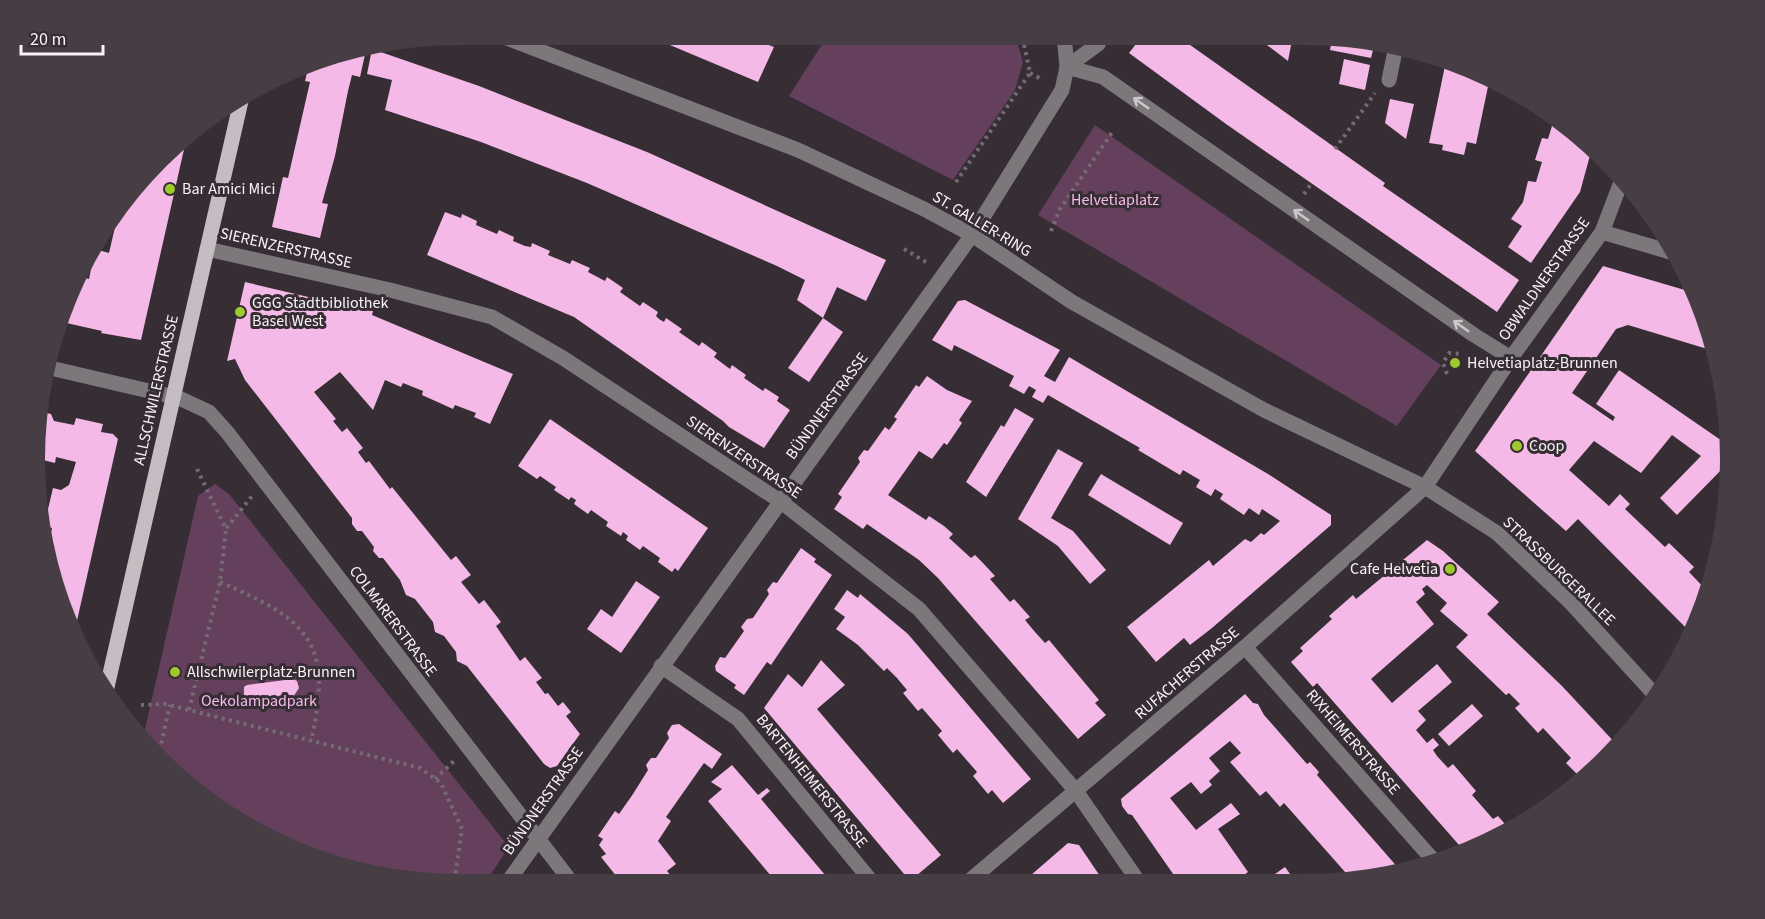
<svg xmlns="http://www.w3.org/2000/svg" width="1765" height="919" font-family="'Source Sans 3',sans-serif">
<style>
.green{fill:#64405c}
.building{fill:#f4b9e6}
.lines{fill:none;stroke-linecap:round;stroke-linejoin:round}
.path{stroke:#746c72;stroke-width:4;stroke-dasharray:3 4.5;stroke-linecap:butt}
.minor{stroke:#7b777a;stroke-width:15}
.major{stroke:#c6bdc3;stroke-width:15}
.tram{stroke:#c3bdc1;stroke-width:1.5}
.oneway{stroke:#cdc8cb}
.poi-dot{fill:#9eca2e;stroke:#362e34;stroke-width:2}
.labels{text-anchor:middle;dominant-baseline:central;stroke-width:6;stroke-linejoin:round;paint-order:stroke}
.poi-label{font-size:16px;fill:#f9f3f7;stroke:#362e34;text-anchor:start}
.park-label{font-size:16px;fill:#f9baeb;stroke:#362e34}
.street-label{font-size:16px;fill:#f9f3f7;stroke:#362e34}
</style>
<rect width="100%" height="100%" fill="#362e34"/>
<!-- green -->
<g class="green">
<path d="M828 35H1015L1023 62 1015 90 953 180 789 96Z"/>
<path d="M1095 125 1441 365 1397 426 1038 215Z"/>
<path d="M215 484 229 494 509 847 485 883 432 884 350 870 271 841 159 760 143 738 198 496Z"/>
</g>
<!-- building -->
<g class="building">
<path d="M646 35H757L763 38 761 42 774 47 758 82Z"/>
<path d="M1143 35H1176L1385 183 1383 186 1519 280 1497 312 1226 124 1129 53Z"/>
<path d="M1253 35H1293L1288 61 1271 48Z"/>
<path d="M1333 35 1375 42 1371 58 1330 50Z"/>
<path d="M372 49 479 86 647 152 886 260 866 301 837 287 823 318 797 300 805 280 777 266 587 183 481 142 385 110 392 80 367 74Z"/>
<path d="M366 50 360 77 352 75 348 91 335 156 322 203 328 204 320 238 272 227 283 177 288 178 310 82 305 81 309 64 323 57Z"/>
<path d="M1344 59 1370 65 1365 90 1339 84Z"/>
<path d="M1446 61 1490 77 1476 144 1467 142 1464 155 1442 150 1443 145 1429 143Z"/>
<path d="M1390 99 1414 104 1406 139 1385 123Z"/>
<path d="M1555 116 1592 148 1580 192 1531 263 1508 247 1522 226 1511 219 1523 202 1528 181 1536 182 1542 162 1535 160 1542 138 1548 139Z"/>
<path d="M187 136 141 340 101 333 102 331 62 322 82 277 89 279 95 249 109 253 119 210Z"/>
<path d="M445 212 461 218 462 214 477 221 476 225 497 234 499 230 514 237 513 241 525 246 531 247 532 243 550 251 548 255 570 264 572 260 590 268 588 272 605 281 607 277 623 288 620 292 640 306 643 302 658 312 656 316 659 319 664 322 666 318 682 329 679 332 699 346 702 342 717 353 714 357 730 369 732 365 746 375 744 378 763 391 765 388 779 397 777 401 790 410 764 448 729 427 723 421 574 317 427 255Z"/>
<path d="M1603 266 1695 293 1708 323 1714 351 1628 325 1616 329 1572 393 1613 421 1615 417 1596 404 1619 370 1728 445 1729 462 1677 515 1660 498 1701 456 1672 435 1641 473 1594 441 1569 470 1609 506 1620 494 1630 504 1625 509 1665 547 1669 543 1694 567 1689 572 1708 592 1692 634 1578 519 1566 531 1475 451Z"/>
<path d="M245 282 355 308 358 305 373 311 372 315 513 374 490 424 474 417 476 413 455 405 453 409 422 395 423 391 403 383 401 387 385 380 373 410 340 372 314 392 336 419 333 421 342 432 347 428 363 448 358 452 366 463 369 461 390 489 392 487 451 560 456 556 471 575 461 582 479 604 484 600 501 622 496 626 520 661 525 657 542 678 536 682 545 694 548 693 558 706 563 702 571 712 566 716 580 734 557 766 550 768 544 764 467 666 457 661 456 652 444 636 435 632 433 622 415 599 406 595 400 580 383 558H379L373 551 374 547 362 531H357L352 524V518L245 380 235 359 227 361Z"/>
<path d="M965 300 1060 350 1044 376 1055 382 1069 357 1268 474 1331 515V525L1212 628 1190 645 1184 638 1156 662 1127 627 1209 560 1213 566 1245 539 1251 542 1261 533 1264 535 1280 521 1262 509 1259 515 1249 508 1244 515 1220 499 1223 494 1215 489 1211 496 1196 487 1200 480 1183 470 1180 475 1138 450 1140 448 1048 395 1043 403 1032 397 1036 390 1029 386 1024 394 1009 386 1014 376 968 352 954 345 952 351 932 340 958 301Z"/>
<path d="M823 318 843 332 809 382 788 368Z"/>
<path d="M927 376 947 390 972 401 959 420 962 423 947 445 944 443 932 459 919 451 888 495 926 520 929 516 944 526 953 534 949 538 971 558 975 555 983 563 995 576 990 579 1010 602 1014 599 1030 617 1025 620 1035 632 1045 643 1049 640 1099 700 1095 703 1106 715 1078 739 938 578 919 560 867 524 863 529 834 509 842 497 838 494 860 462 858 458 864 450 868 451 885 427 889 430 897 419 894 417 916 385 919 387Z"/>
<path d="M1015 408 1034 419 986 497 966 482 1001 425 1004 427Z"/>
<path d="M42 412 51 414 54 421 74 425 76 418 103 424 101 432 113 434 118 439 74 634 48 547 52 528 44 526 53 488 61 490 69 485 76 462 56 457 55 463 43 460 40 469H37L35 432 38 415Z"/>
<path d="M550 419 708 528 678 571 675 568 672 572 658 562 660 558 643 546 640 550 626 540 628 536 623 532 621 536 606 526 608 522 591 510 588 514 574 504 576 500 571 497 569 500 554 490 556 487 540 476 537 479 518 466Z"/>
<path d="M1058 449 1083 463 1051 518 1073 531 1106 570 1090 584 1058 546 1018 519Z"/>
<path d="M1101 474 1183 523 1170 545 1088 495Z"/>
<path d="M1427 540 1443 551 1499 602 1487 614 1562 686 1618 746 1581 778 1566 763 1571 758 1543 728 1538 733 1515 708 1520 704 1509 693 1506 695 1456 647 1468 635 1440 611 1447 603 1427 585 1422 589 1425 594 1416 602 1434 624 1371 679 1392 703 1437 664 1452 682 1418 711 1426 720 1416 730 1427 743 1433 738 1439 745 1433 750 1437 756 1448 768 1453 764 1476 791 1472 795 1493 819 1498 816 1510 830 1466 853 1317 683 1313 687 1291 662 1303 651 1300 648 1332 619 1329 616 1353 595 1356 599Z"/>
<path d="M801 548 816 559 814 562 832 575 771 665 767 662 744 695 734 688 736 685 716 671 715 666 720 657 725 658 744 631 741 627 747 619 753 618 769 594 767 590 773 582 777 583Z"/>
<path d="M636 581 660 597 621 653 587 629 601 609 612 617Z"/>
<path d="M847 590 858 598 860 594 908 634 1031 779 1003 803 992 790 988 794 973 776 977 772 957 749 953 753 938 735 942 731 922 708 918 711 903 693 907 690 897 678 887 668 884 671 858 645 836 629 845 617 834 609Z"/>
<path d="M821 660 845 685 817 709 941 855 910 881 764 708 788 674 802 687Z"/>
<path d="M293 679 297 681 299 688 287 706 244 695V687L247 685Z"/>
<path d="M1245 694 1253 703 1258 704 1264 715 1307 764 1310 762 1319 772 1317 775 1400 870 1353 881 1284 803 1280 807 1266 791 1260 796 1230 762 1241 753 1230 741 1209 758 1220 771 1209 781 1212 785 1201 794 1191 782 1170 798 1196 830 1231 803 1240 814 1218 829 1248 872 1236 881H1178L1132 815 1128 814 1122 806 1121 799Z"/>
<path d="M1472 704 1483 716 1449 746 1438 734Z"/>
<path d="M679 724 722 754 712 769 704 763 666 817 671 821 658 841 676 864 667 871 677 883H629L625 878 621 882 601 857 606 854 599 845 603 839 598 836 615 811 619 814 633 794 648 770 646 765 651 758H656L669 738 667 733 672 725Z"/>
<path d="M732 765 758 795 767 788 770 791 761 799 831 882 777 883 761 864 708 801 722 789 711 782Z"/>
<path d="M1068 843 1079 845 1104 882H1023Z"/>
<path d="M1285 867 1295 881H1265Z"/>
</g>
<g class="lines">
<!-- path -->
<g class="path">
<path d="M1030 73 1043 80"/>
<path d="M1335 149 1375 93"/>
<path d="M956 182 1030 73 1022 35"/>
<path d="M1304 194 1311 184"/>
<path d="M1051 231 1060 209 1113 131"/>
<path d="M904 249 926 262"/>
<path d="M1447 374 1443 363 1449 353 1462 354"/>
<path d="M197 469 226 529 252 496"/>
<path d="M220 582C308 620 334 642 311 741"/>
<path d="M141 705 165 704 420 768 441 783 462 829 454 884"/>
<path d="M189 710 220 582 226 529"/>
<path d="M158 758 170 705"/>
<path d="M435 779 454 761"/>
</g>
<!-- minor -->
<g class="minor">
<path d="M499 35 798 150 924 209 972 235 1072 302 1264 410 1425 487 1497 533 1570 602 1655 695"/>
<path d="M1067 67 1103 77 1474 335 1511 358"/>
<path d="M1067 67 1098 44 1103 35"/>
<path d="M1389 80 1396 46"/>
<path d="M1602 232 1677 254"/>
<path d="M207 249 390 290 492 317 563 358 780 501 919 609 1076 791 1138 881"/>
<path d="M46 367 179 398 209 412 227 432 572 883"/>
<path d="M1245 647 1434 861"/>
<path d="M661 666 738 719 872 882"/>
<path d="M968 882 1245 647 1425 487 1511 358 1602 232 1623 177"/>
<path d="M507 883 972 235 1062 90 1067 67 1064 35"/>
</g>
<!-- major -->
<path class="major" d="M107 687 241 101"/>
<!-- tram -->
<g class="tram">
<path d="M103 681 235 104"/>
<path d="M110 691 248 97"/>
</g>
</g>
<!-- one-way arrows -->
<defs><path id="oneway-shaft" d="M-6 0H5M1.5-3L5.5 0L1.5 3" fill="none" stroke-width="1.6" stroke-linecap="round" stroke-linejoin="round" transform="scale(1.5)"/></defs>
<g class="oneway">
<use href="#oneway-shaft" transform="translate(1141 103) rotate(-145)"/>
<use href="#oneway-shaft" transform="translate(1301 215) rotate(-145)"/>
<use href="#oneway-shaft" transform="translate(1461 326) rotate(-145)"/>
</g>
<!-- markers -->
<g class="poi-dot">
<circle cx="170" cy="189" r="6"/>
<circle cx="240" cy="312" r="6"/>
<circle cx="1455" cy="363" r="6"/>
<circle cx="1517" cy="446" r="6"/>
<circle cx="1450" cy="569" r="6"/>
<circle cx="175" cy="672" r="6"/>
</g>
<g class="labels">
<!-- poi labels -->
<g class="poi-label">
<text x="182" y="189">Bar Amici Mici</text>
<text x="252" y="303">GGG Stadtbibliothek<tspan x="252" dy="18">Basel West</tspan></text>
<text x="1467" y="363">Helvetiaplatz-Brunnen</text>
<text x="1529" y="446">Coop</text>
<text x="1438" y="569" text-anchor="end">Cafe Helvetia</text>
<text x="187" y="672">Allschwilerplatz-Brunnen</text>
</g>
<!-- park labels -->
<g class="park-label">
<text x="1115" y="200">Helvetiaplatz</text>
<text x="259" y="701">Oekolampadpark</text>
</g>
<!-- street labels -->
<g class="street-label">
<text transform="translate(982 224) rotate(31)">ST. GALLER-RING</text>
<text transform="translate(286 248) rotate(13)">SIERENZERSTRASSE</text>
<text transform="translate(1544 279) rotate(-55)">OBWALDNERSTRASSE</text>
<text transform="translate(156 390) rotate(-77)">ALLSCHWILERSTRASSE</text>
<text transform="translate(827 406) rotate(-54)">BÜNDNERSTRASSE</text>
<text transform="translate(744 457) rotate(34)">SIERENZERSTRASSE</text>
<text transform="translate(1559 571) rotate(44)">STRASSBURGERALLEE</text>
<text transform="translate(393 621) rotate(53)">COLMARERSTRASSE</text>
<text transform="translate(1187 673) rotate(-41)">RUFACHERSTRASSE</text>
<text transform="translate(1353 742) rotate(49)">RIXHEIMERSTRASSE</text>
<text transform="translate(812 781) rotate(51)">BARTENHEIMERSTRASSE</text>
<text transform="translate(543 801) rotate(-55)">BÜNDNERSTRASSE</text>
</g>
</g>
<!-- crop -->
<path d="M0 0H1765V919H0ZM459 45H1306A414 414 0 0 1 1720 459V460A414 414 0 0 1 1306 874H459A414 414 0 0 1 45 460V459A414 414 0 0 1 459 45Z" fill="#463e44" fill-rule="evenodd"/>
<!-- scale -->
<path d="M21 45v9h82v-9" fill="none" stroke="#f9f3f7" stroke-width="3"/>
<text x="30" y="45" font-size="18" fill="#f9f3f7" stroke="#362e34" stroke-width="4.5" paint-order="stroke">20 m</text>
</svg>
